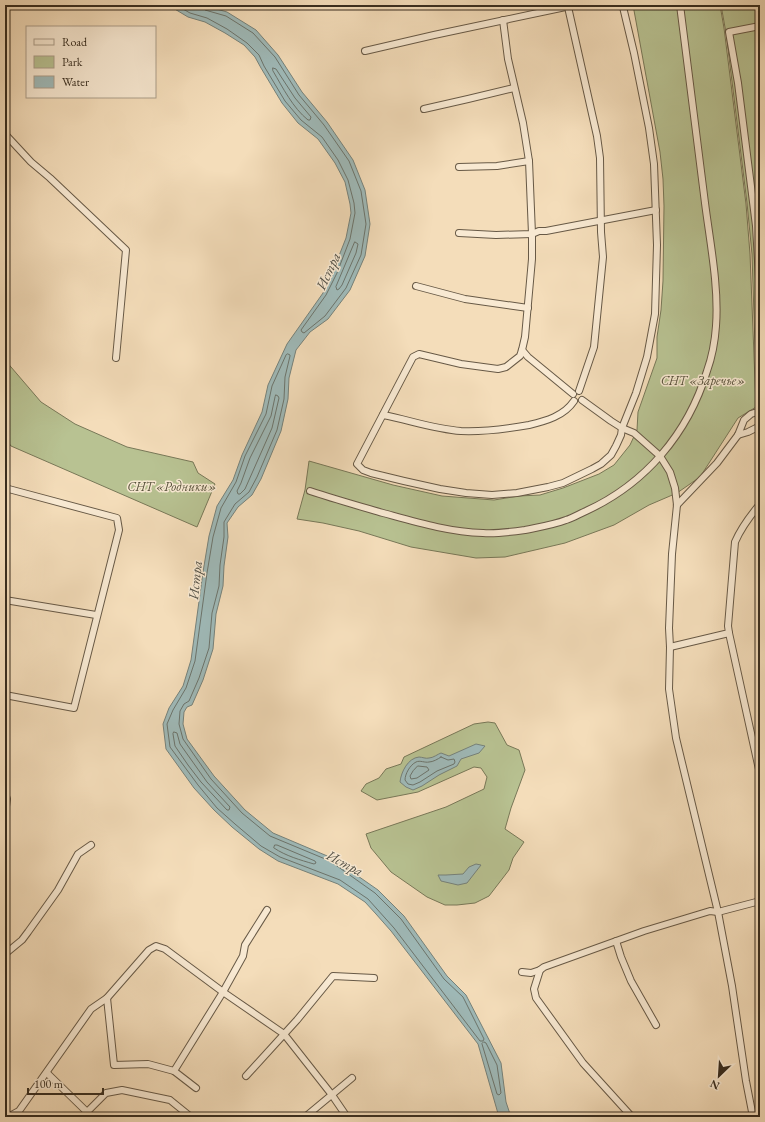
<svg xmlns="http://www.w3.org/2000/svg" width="765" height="1122" font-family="'EB Garamond',serif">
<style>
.green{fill:#b8c292;stroke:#787858}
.water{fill:#9fbab9;stroke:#76827b}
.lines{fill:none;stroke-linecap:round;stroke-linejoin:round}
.shore{stroke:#6c746c;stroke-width:1}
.minor-casing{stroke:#675946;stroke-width:8}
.minor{stroke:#f8e9d2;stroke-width:6}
.labels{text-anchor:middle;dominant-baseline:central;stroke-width:3;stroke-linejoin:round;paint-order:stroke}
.park-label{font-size:13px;font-style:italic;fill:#58523c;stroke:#f8e9d2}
.water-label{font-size:14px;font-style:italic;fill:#525046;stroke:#f8e9d2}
</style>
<rect width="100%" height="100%" fill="#f4ddba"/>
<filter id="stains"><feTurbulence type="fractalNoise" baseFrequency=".005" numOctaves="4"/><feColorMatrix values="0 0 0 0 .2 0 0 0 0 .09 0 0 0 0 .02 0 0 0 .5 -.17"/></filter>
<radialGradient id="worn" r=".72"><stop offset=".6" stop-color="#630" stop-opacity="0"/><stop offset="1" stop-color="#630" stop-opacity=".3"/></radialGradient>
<!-- green -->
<g class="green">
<path d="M633 5H720L724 28 746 204 750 254 756 407 738 418 700 477 677 493 649 505 614 525 565 543 505 557 476 558 411 547 359 531 323 523 297 519 305 490 309 461 393 485 442 496 494 500 519 496 540 495 563 488 599 474 614 465 630 445 637 430 638 412 657 358V337L661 310 663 281 664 206 663 179 660 152Z"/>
<path d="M721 5H760V416L757 407 752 254 747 203 726 33Z"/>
<path d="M5 360 41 402 75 424 127 447 193 462 198 473 215 484 197 527 11 446 5 438Z"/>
<path d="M488 722 495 723 507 745 519 750 525 770 511 808 505 829 524 842 513 858 509 870 489 896 475 903 457 905H445L427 897 391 872 371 848 366 834 446 807 484 789 487 777 481 768 474 767 418 792 377 800 361 791 366 784 379 778 386 769 401 764 404 757 474 724Z"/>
</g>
<!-- water -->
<g class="water">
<path d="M168 5H204L206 6 227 12 256 30 278 55 302 92 327 122 353 160 365 190 370 224 365 256 350 290 328 319 310 332 296 350 289 378 288 399 281 431 261 479 252 495 238 507 227 523 228 537 224 566 223 586 216 614 213 649 203 680 192 705 187 707 184 712 183 724 187 739 214 776 245 810 273 833 332 858 378 890 404 916 447 976 466 995 501 1063 506 1102 511 1117H499L478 1044 391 931 376 914 365 902 338 884 278 861 259 849 232 827 214 810 194 788 166 749 163 724 169 708 183 686 191 660 203 572 209 536 217 506 233 480 242 455 262 412 268 385 287 344 323 293 333 271 346 238 351 213 350 204 345 182 335 163 318 139 298 123 282 103 261 68 255 57 244 45 225 33 205 22 188 17Z"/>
<path d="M476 744 485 746 479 753 461 759 457 766 439 775 422 786 413 790 406 787 400 782C401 772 408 758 419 757 422 757 426 759 429 758 433 758 438 754 441 753L449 756Z"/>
<path d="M476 864 481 865 467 883 458 885 441 881 438 875H446L463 874 469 867Z"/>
</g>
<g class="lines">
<!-- shore -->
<g class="shore">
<path d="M176 5 190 13 207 18 227 29 247 43 259 55 264 66 285 101 301 120 322 137 338 160 348 180 354 203 355 213 350 239 337 273 326 295 301 330 302 332 304 333 325 316 346 288 361 255 366 224 361 191 349 161 324 125 299 95 275 57 253 33 226 16 205 10 203 8V5"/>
<path d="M273 68 276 69 295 98 311 117 310 120H308C293 108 283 88 273 71Z"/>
<path d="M355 242 358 244 356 253 342 285 339 289 337 290 336 287Z"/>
<path d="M288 354 290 355V356L285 377 284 399 277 430 257 477 249 492 235 504 224 522V537L220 565 219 586 212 613 209 648 199 678 189 701 184 704 180 711 179 724 183 739 211 779 242 813 270 836 330 861 375 893 401 919 444 979 463 997 484 1039 483 1041H480L394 928 368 899 340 880 280 857 261 846 235 824 217 808 198 785 170 747 167 724 173 710 186 688 195 661 207 573 213 537 221 508 236 482 245 456 266 414 272 386 286 355Z"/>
<path d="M276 395 278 396 279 398 272 428 245 489 240 494H238L237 491 241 483 250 458 271 416 275 397Z"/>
<path d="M174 732 177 733 180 744 207 782 230 807 229 810H227L201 782 188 765 175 746 173 734Z"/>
<path d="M441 757 448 760 454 759 455 762 454 764 437 771 420 782 413 785 408 784 405 780C405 774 410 765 416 762 420 760 425 763 429 762 433 762 438 759 441 757Z"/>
<path d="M418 766 427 767 429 770 417 778 411 779 410 776 413 771Z"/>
<path d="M275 845H277L315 861 316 863 314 864C300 860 286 856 274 848Z"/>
<path d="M484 1042 486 1043 497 1065 501 1093 499 1095 497 1094 482 1044Z"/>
</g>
<defs>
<g id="minor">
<path d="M568 7 597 136 600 158 601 232 603 257 594 347 579 391"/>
<path d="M503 20 508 59 523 123 529 161 532 234V259L525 337 522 350 520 356 506 367 498 369 461 364 419 354 413 357 357 464 363 470 371 473 404 481 440 489 466 493 492 495 517 493 548 487 563 483 592 469 601 464 611 455 616 446 621 435 622 428 636 393 647 357 655 314 657 245 654 164 649 128 634 53 623 7 621 5"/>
<path d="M760 26 729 32 738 83 756 226 760 296"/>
<path d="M365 51 434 35 575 5"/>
<path d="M424 109 468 99 514 88"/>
<path d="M5 134 31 162 50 178 126 250 116 358"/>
<path d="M459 167 497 166 529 161"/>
<path d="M459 233 496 235 532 234 539 231H546L656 210"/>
<path d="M416 286 465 299 528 308"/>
<path d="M522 350 528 357 573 394"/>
<path d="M582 400 611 421 622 428 634 433 660 456 670 472 675 488 677 505 672 554 669 628 670 647 669 689 676 738 718 912 732 986 746 1081 753 1117"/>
<path d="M383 415C409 420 435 429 461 431 484 432 506 429 529 425 546 421 564 416 574 401"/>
<path d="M738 435 748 432 760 426"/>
<path d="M5 488 117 518 119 530 74 708 5 695"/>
<path d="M310 491C334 499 359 506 383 513 416 522 449 532 483 533 497 534 511 532 525 530 539 527 553 525 566 520 573 518 579 514 586 511 645 484 688 434 707 371 712 357 715 341 716 326 719 287 710 242 705 203 697 137 688 71 680 5"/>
<path d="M677 505 717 463 738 435 744 420 751 414 760 411"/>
<path d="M5 600 96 615"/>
<path d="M729 633 760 774"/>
<path d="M670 647 729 633 728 626 735 542C741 528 750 516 760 504"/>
<path d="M5 793 7 799 5 814"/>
<path d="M616 941 621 957 631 981 656 1025"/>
<path d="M5 954 22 940 28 932 58 890 78 854 91 845"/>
<path d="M522 972 531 973 540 970"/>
<path d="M107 998 149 950 156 946 165 949 223 992 284 1034 332 1095 347 1117"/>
<path d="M174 1071 223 992 243 956 245 945 267 910"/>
<path d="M47 1073 87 1112 106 1093 122 1090 170 1100 191 1117"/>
<path d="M246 1076 297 1020 333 976 374 978"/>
<path d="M8 1117 19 1111 91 1009 107 998 114 1065 148 1064 174 1071 196 1088"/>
<path d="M305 1117 352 1078"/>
<path d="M632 1117 583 1063 536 998 534 989 540 970 544 967 644 931 710 911 718 912 760 901"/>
</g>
</defs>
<!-- minor casing -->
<use href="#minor" class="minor-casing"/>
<!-- minor -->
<use href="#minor" class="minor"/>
</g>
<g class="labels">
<!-- park labels -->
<g class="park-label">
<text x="703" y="380">СНТ «Заречье»</text>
<text x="172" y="486">СНТ «Родники»</text>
</g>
<!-- water labels -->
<g class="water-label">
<text transform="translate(328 271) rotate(-65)">Истра</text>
<text transform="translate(195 580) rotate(-84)">Истра</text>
<text transform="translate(345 863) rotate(28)">Истра</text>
</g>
</g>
<!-- margin -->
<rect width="765" height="1122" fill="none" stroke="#f4ddba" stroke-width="20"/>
<rect x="6" y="6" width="753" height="1110" fill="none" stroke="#382d1f" stroke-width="2"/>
<rect x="10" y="10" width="745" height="1102" fill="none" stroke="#382d1f"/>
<!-- legend -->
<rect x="26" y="26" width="130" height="72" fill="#f8e9d2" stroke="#ab9e8a"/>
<rect x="34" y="39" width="20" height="6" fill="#f8e9d2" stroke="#ab9e8a"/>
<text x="62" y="46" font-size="12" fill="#382d1f">Road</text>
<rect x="34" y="56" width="20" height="12" fill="#b8c292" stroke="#ab9e8a"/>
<text x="62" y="66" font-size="12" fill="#382d1f">Park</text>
<rect x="34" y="76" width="20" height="12" fill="#9fbab9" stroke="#ab9e8a"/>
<text x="62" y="86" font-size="12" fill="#382d1f">Water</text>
<!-- north arrow -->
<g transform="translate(719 1076) rotate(205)" stroke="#f8e9d2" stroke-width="3" paint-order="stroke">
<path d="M0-3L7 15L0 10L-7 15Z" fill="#382d1f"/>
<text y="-6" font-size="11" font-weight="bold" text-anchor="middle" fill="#382d1f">N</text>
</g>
<!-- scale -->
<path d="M28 1088v6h75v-6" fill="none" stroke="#382d1f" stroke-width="2"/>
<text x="34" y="1088" font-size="12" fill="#382d1f" stroke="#f8e9d2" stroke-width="3" paint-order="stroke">100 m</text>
<rect width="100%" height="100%" filter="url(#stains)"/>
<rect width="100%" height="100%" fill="url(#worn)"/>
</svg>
